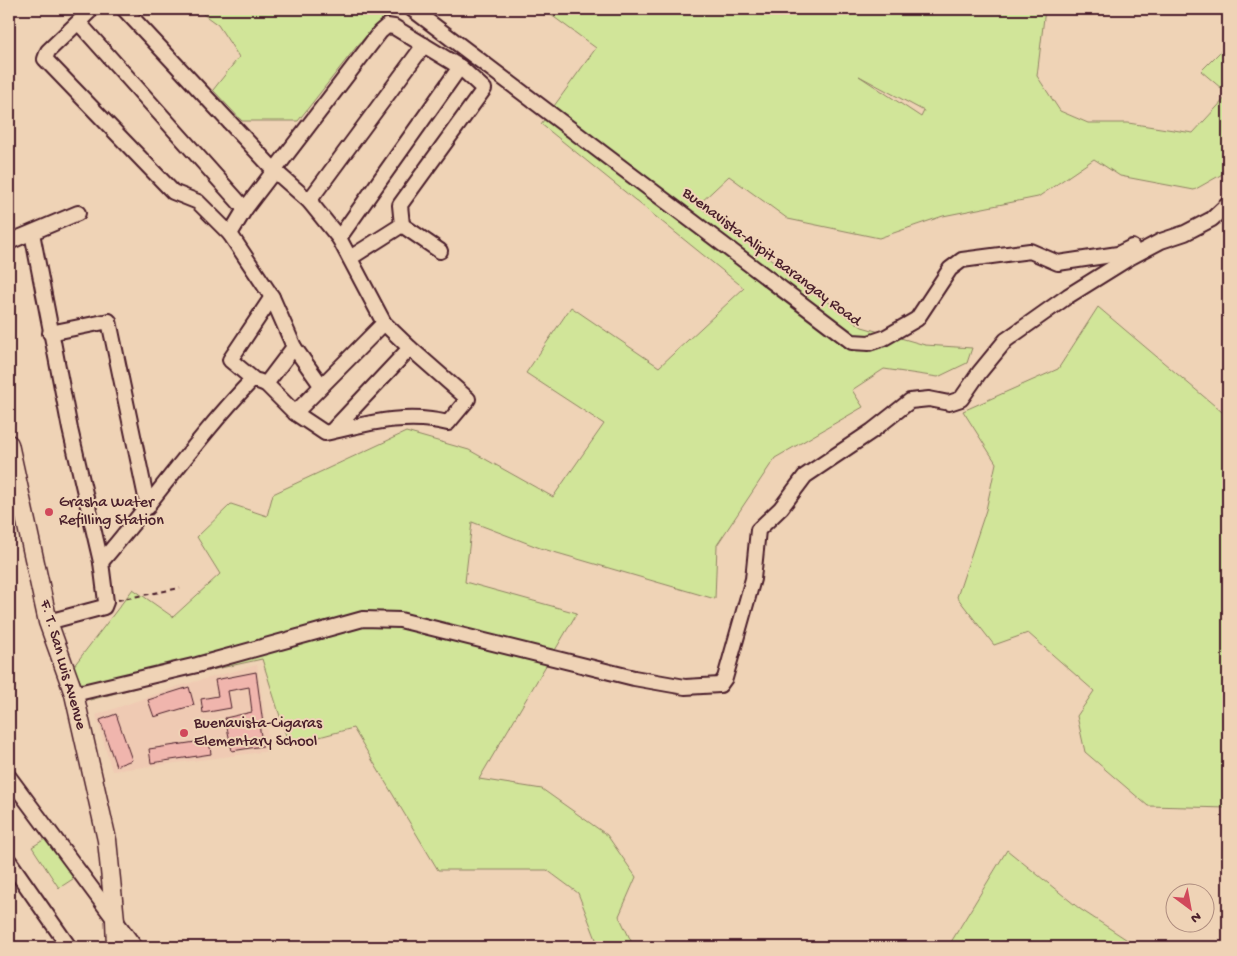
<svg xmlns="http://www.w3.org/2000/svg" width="1237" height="956" font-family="'Gochi Hand',sans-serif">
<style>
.built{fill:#efcab3}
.green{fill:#d1e599;stroke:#8e8262;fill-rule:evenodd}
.building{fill:#f0b5ad;stroke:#4a1f2b}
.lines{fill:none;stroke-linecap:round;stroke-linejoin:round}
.minor-casing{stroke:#4a1f2b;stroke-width:18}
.major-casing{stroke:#4a1f2b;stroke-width:21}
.path{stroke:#4a1f2b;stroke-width:2;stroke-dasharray:5 4;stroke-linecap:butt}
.minor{stroke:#efd3b6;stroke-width:14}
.major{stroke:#efd3b6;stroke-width:18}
.poi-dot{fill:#d1495b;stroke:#efd3b6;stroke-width:2}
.labels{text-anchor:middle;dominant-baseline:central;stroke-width:4;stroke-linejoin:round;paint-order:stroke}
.street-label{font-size:16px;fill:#4a1f2b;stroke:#efd3b6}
.poi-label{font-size:16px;fill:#4a1f2b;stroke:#efd3b6;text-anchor:start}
</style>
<rect width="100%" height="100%" fill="#efd3b6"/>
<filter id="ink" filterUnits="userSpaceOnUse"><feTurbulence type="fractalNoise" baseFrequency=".02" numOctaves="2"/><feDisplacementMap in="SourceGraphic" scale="10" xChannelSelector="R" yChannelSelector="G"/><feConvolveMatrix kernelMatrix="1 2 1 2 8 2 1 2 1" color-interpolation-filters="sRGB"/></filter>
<g filter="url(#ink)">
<!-- built -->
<path class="built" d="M257 665 270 751 112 771 96 715 179 686Z"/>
<!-- green -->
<g class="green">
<path d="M196 9H392L357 46 298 121H242L213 90 239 57 218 25Z"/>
<path d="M543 9H1045L1037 76 1060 111 1088 123H1128L1193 133 1228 95V176L1226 172 1194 190 1120 176 1094 159 1038 197 943 216 879 238 788 219 729 176 698 205 862 327 925 345 972 348 967 363 938 377 884 369 852 390 863 407 775 458 717 545 715 599 540 548 472 522 465 582 577 613 479 779 542 789 607 835 636 877 619 916 634 947H599L578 893 547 870H438L353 728 289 745 262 659 161 681 90 700 73 667 133 589 173 617 220 574 197 537 231 504 267 516 273 494 406 432 469 450 553 497 604 424 526 373 571 307 659 367 744 288 541 124 596 48ZM859 76 924 111 921 117Z"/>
<path d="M1228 44V94L1201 71Z"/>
<path d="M1098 307 1228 417V808L1148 806 1085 752 1077 716 1094 691 1028 633 994 645 957 597 986 510 996 463 963 411 1058 369Z"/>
<path d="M50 836 76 877 59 888 32 847Z"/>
<path d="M1007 850 1080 909 1138 947H948Z"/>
</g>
<!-- building -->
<g class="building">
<path d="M256 672 263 724 259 725 263 746 232 751 225 718 252 712 249 687 228 691 231 708 203 713 201 699 218 696 215 680Z"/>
<path d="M189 687 194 705 154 717 148 700Z"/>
<path d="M116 714 132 760 116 766 100 720Z"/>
<path d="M209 740 211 754 151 763 149 749Z"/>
</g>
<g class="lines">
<defs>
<g id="minor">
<path d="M92 9 48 51 45 59 173 192 198 202 230 234"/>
<path d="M124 9 275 171 309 201 339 238 384 323 410 348 468 399 448 423C406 412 366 424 325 433L295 413 266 384"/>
<path d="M412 9 852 342 869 343 884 338 917 319 950 269 962 260 1030 251 1058 263 1118 254 1132 247"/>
<path d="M79 23 245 209"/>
<path d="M309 201 424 45"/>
<path d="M32 233 70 429 101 562 106 602 104 607 48 622"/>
<path d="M339 238 460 67"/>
<path d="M9 242 78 213"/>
<path d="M350 258 402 225 440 251"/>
<path d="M50 333 109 321 148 507"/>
<path d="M258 381 266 384 294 347"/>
<path d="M321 385 294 347 272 297 230 234 245 209 380 32 387 26 394 27 460 67 484 89 400 205 402 225"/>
<path d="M295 413 384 323"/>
<path d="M332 431 410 348"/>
<path d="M101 562C153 502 198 436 253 379L230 360 272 297"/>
<path d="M74 694 197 665 363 619 400 620 634 678 685 687 720 685 725 678 753 579 758 530 781 508 805 476 872 431 910 401 929 399 949 403 961 399 979 373 1006 340 1068 296 1129 258 1161 241 1185 233 1212 219 1228 204"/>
<path d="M9 777 135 947"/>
<path d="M9 861 69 947"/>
</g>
<path id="major" d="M9 444 48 622 74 694 107 840 115 920 116 947"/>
</defs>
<!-- minor casing -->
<use href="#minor" class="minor-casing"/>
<!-- major casing -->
<use href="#major" class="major-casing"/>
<!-- path -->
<path class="path" d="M118 600 180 588"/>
<!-- minor -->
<use href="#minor" class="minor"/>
<!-- major -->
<use href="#major" class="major"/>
</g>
</g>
<!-- markers -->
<g class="poi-dot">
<circle cx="49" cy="512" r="5"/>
<circle cx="184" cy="733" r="5"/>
</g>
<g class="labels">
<!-- street labels -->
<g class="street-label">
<text transform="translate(771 258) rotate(37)">Buenavista-Alipit Barangay Road</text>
<text transform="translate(62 665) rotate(74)">F. T. San Luis Avenue</text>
</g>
<!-- poi labels -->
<g class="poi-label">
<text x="59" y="503">Grasha Water<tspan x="59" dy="18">Refilling Station</tspan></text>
<text x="194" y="724">Buenavista-Cigaras<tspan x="194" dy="18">Elementary School</tspan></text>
</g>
</g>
<!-- margin -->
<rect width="1237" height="956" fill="none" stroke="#efd3b6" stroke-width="30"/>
<rect x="15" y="15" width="1207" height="926" fill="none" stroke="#4a1f2b" stroke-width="2" filter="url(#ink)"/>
<!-- north arrow -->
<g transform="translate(1190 908) rotate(148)"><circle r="24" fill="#efd3b6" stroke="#ad8b7e"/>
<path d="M0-4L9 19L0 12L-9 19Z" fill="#d1495b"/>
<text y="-8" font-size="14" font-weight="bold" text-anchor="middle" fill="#4a1f2b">N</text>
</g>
</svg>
